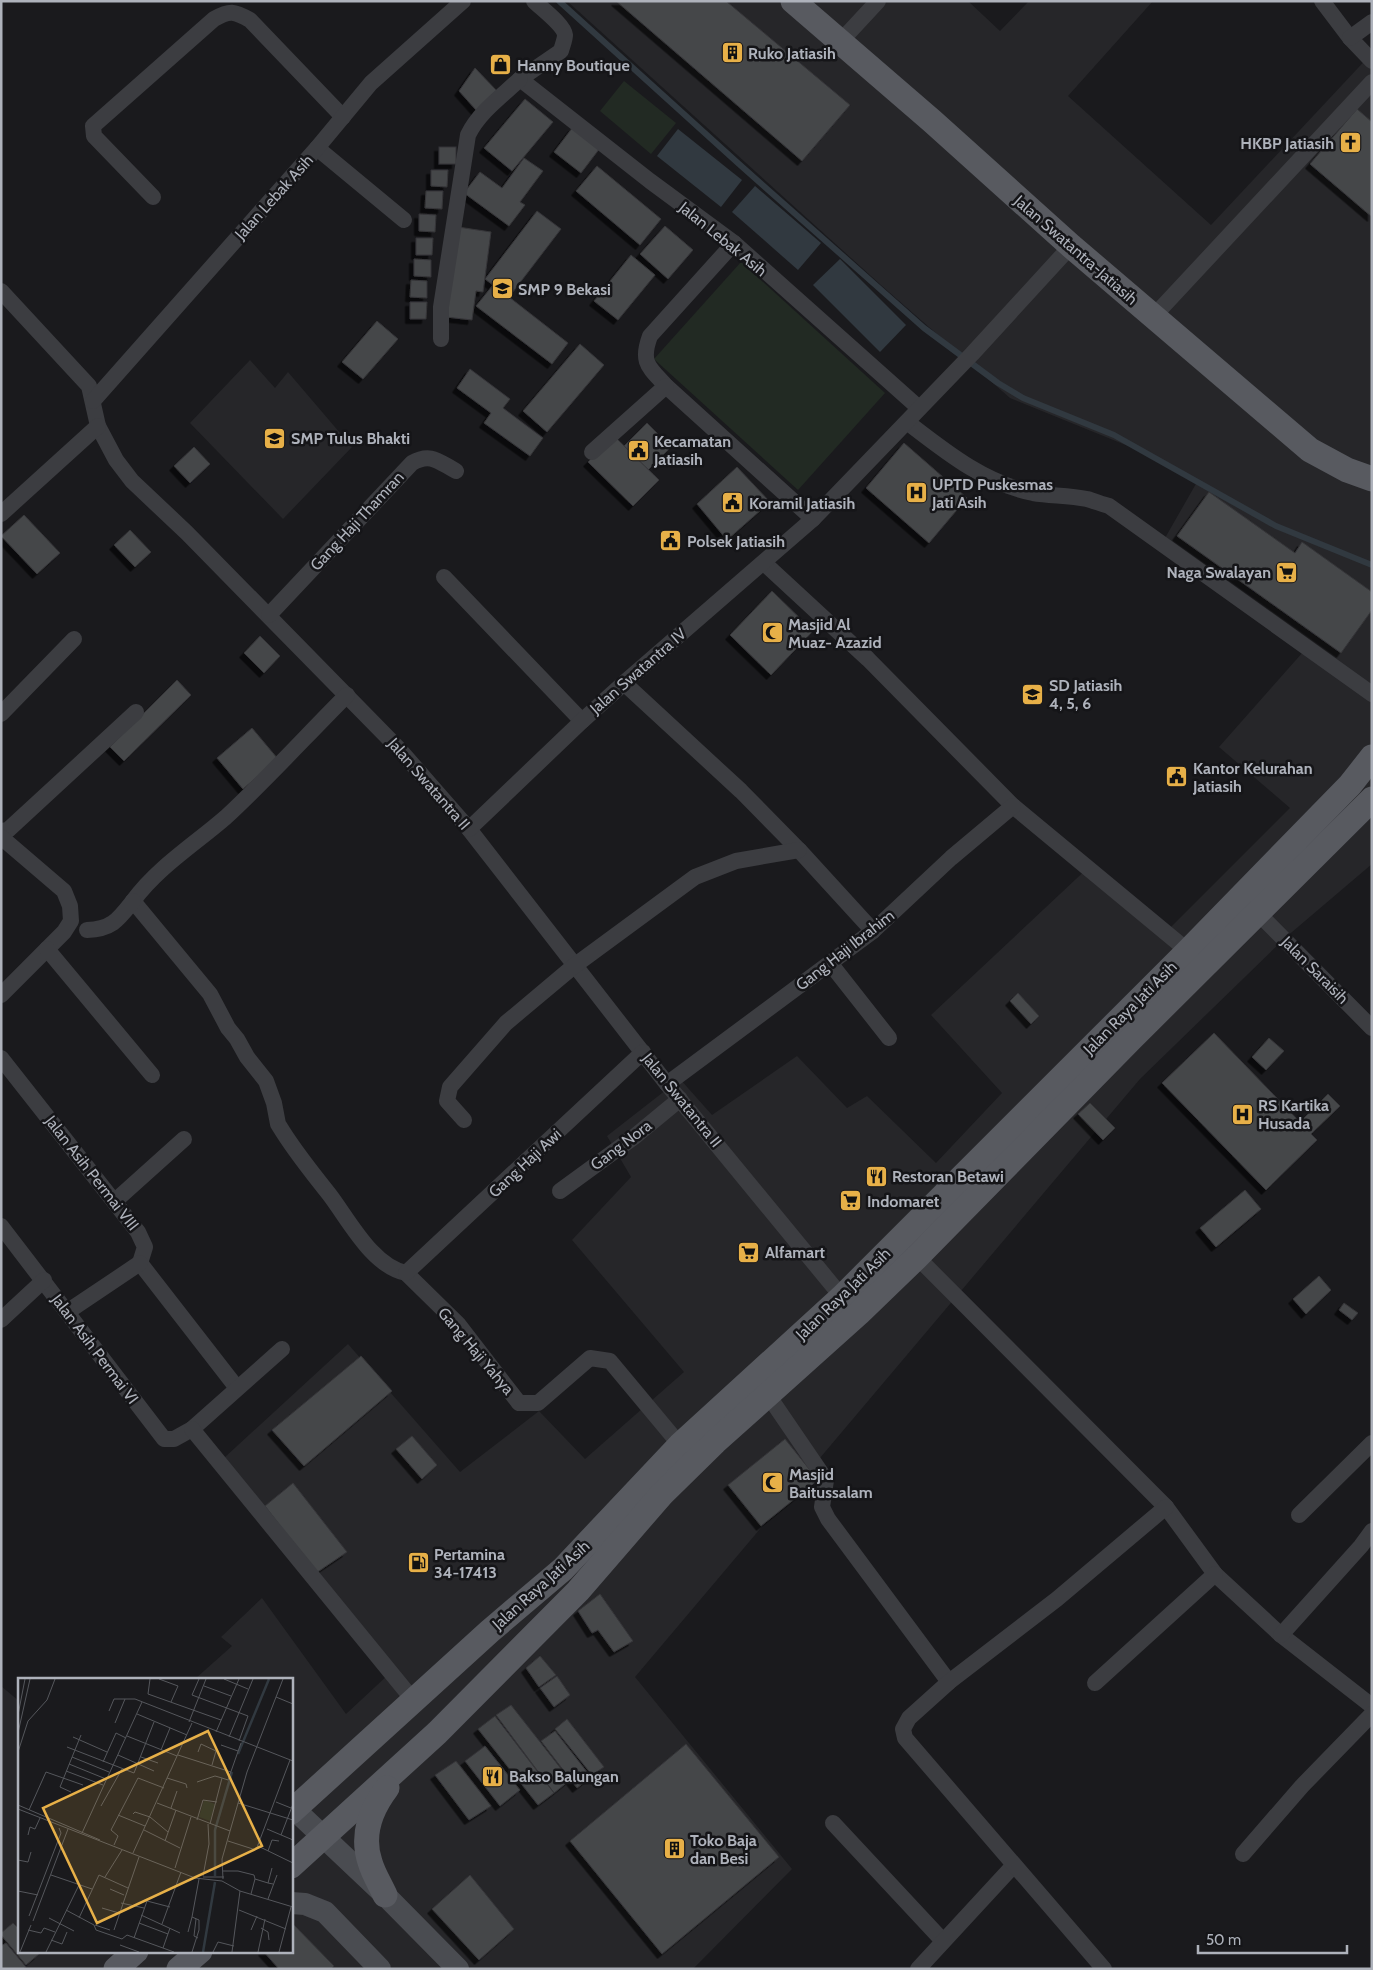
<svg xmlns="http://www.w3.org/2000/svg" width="1373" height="1970" font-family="Cabin,sans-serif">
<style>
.built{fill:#262629}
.green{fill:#222a23}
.water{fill:#313940}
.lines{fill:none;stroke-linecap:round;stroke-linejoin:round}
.stream{stroke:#313940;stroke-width:6}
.building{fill:#454649;stroke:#353538;filter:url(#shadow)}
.minor{stroke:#3c3d41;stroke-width:16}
.secondary{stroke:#4a4c51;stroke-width:22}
.primary{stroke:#585a60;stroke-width:25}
.labels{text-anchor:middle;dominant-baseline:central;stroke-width:5;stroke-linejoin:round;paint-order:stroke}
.poi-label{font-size:16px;font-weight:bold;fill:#aeb2bb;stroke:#151518;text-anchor:start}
.street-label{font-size:16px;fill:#aeb2bb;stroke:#151518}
.inset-river{fill:none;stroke:#313940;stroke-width:2.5}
.inset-road{fill:none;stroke:#55575c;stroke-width:1}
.view{fill:#e7b048;fill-opacity:0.15;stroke:#e7b048;stroke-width:2.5}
.inset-edge{fill:none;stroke:#aeb2bb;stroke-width:2.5}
</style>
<defs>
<filter id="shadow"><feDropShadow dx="-4.5" dy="4.5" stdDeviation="0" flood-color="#0009"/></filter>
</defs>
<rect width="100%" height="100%" fill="#1a1a1d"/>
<!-- built -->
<g class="built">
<path d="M567 1H968L1000 31 1029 1H1153L1068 96 1211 225 1372 53V864L1285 938 1140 1079 635 1677 792 1869 693 1969H1V1686L19 1701V1951H291V1679H195L232 1646 221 1637 262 1598 346 1714 389 1674 224 1458 348 1344 460 1472 539 1411 585 1459 684 1372 572 1240 631 1177 607 1136 680 1079 712 1115 797 1056 847 1108 867 1096 936 1163 1002 1093 931 1015 1092 864 1170 928 1290 808 1219 747 1311 643 1165 538 1197 482 1133 448 1010 398 882 286Z"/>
<path d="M250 360 275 388 288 372 352 447 283 519 190 423Z"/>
</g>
<!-- green -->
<g class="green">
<path d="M624 81 676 123 651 154 600 111Z"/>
<path d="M741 262 885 393 798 490 654 359Z"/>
</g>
<!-- water -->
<g class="water">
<path d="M678 129 742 180 721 207 657 156Z"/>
<path d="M755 186 821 243 798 270 732 212Z"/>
<path d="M840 259 906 325 880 352 813 285Z"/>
</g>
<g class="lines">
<!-- stream -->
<path class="stream" d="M559 1 739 164 924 328 998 383 1023 398 1114 435 1276 526 1372 565"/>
</g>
<!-- building -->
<g class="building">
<path d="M616 1H726L850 105 802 161Z"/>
<path d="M475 68 497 91 476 110 459 91Z"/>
<path d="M525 99 553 122 512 171 484 148Z"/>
<path d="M1357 109 1372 122V217L1310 164Z"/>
<path d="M573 127 600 148 581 173 554 152Z"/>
<rect x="439" y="147" width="17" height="17"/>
<path d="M524 158 543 171 520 202 525 205 509 226 464 193 480 172 502 188Z"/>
<path d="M597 166 661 219 640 245 576 191Z"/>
<path d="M431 170H448L447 187 431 186Z"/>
<path d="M426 191H443L442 209 425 208Z"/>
<path d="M537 211 561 229 509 297 568 343 552 364 476 306 493 285 485 279Z"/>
<path d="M419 214 436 215 435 232 419 231Z"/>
<path d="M665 226 693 250 668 279 640 254Z"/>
<path d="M458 227 491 232 483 292 476 291 472 320 446 317Z"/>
<path d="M416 238H433L432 255H416Z"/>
<path d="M631 255 655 275 618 320 594 301Z"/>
<path d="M414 259 431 260V277L414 276Z"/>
<path d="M411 280 427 281V298L410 297Z"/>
<path d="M410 302H427L426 319H410Z"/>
<path d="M377 321 398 339 363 379 342 362Z"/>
<path d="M580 344 604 365 547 432 523 411Z"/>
<path d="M470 369 510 399 503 408 543 438 530 456 484 423 491 413 457 388Z"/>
<path d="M647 423 671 447 648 470 624 446Z"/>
<path d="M614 436 659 480 633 506 588 462Z"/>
<path d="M904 443 967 498 929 543 866 488Z"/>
<path d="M194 447 210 464 190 483 174 466Z"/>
<path d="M737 467 770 502 727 540 697 504Z"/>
<path d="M1209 492 1295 553 1302 542 1372 592V610L1341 653 1177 536Z"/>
<path d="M24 515 60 553 37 574 1 536Z"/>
<path d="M130 530 151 552 135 567 114 545Z"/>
<path d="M772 591 813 631 771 675 730 635Z"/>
<path d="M260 636 280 656 264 673 244 653Z"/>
<path d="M177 680 191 695 124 761 110 747Z"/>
<path d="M252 728 278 759 243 789 217 758Z"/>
<path d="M1018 993 1039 1016 1031 1024 1010 1001Z"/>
<path d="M1214 1033 1300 1122 1328 1094 1340 1106 1311 1134 1317 1140 1266 1190 1162 1083Z"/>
<path d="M1269 1038 1284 1051 1266 1070 1252 1057Z"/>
<path d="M1090 1103 1115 1128 1103 1140 1078 1114Z"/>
<path d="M1245 1190 1261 1209 1216 1247 1200 1228Z"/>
<path d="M1319 1276 1331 1290 1306 1314 1293 1299Z"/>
<path d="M1344 1303 1358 1313 1352 1320 1339 1310Z"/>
<path d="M361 1356 392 1391 304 1466 272 1430Z"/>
<path d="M412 1436 437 1465 422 1479 396 1449Z"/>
<path d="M785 1439 818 1480 761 1526 728 1485Z"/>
<path d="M293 1483 347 1552 316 1573 265 1506Z"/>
<path d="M600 1594 633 1641 614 1652 598 1630 592 1633 578 1611Z"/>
<path d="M540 1656 556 1675 539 1687 526 1668Z"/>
<path d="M557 1676 570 1695 554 1707 540 1688Z"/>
<path d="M511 1705 570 1780 554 1793 496 1715Z"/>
<path d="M495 1716 554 1793 538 1805 478 1729Z"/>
<path d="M567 1719 604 1767 592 1775 555 1729Z"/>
<path d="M555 1731 591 1777 577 1788 541 1741Z"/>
<path d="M686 1744 779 1857 662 1954 570 1841Z"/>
<path d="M485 1746 520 1790 500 1806 465 1761Z"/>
<path d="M456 1761 491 1806 469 1820 435 1775Z"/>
<path d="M470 1875 514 1929 479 1960 432 1909Z"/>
<path d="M13 1923 19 1929V1951H37L39 1954 26 1965 1 1935V1933Z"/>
<path d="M293 1924 334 1966 331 1969H279L263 1951H291V1926Z"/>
<path d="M6 1943 26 1967 23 1969H1V1946Z"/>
</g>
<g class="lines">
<!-- minor -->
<g class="minor">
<path d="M534 1C541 8 564 25 565 35 565 40 562 46 561 51L520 79 650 181 734 243 919 408"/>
<path d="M1322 1 1350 38 1372 61"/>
<path d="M1350 38 1372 22"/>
<path d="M840 42 878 1"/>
<path d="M317 148 404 220"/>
<path d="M153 197 94 136 93 126 214 19C230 10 234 11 250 20L343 117"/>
<path d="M734 243 650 336C640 363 649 367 666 386L813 519"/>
<path d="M1 291 89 386 98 426 116 460 132 481 187 533 399 749 469 829 667 1084 842 1297"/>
<path d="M1153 317 1372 82"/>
<path d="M441 339V307L468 135C479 112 502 96 520 79"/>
<path d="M93 401 317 148 371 83 463 1"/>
<path d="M907 422C946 452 984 483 1033 493 1051 496 1069 495 1087 499 1094 501 1102 504 1109 506L1372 694"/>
<path d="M592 452 666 386"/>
<path d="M1 514 98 426"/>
<path d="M764 563 868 659 1013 806 1188 951"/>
<path d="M444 577 582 721"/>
<path d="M269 615 412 463C431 452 439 462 456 471"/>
<path d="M624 683 741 791 799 850 873 931"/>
<path d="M347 695C307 735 268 778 226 817 195 844 158 867 133 901L210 994 228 1028 237 1039 247 1057 266 1081 274 1103 278 1124 283 1132C297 1154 313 1174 329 1194 349 1220 372 1266 406 1273"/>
<path d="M1 714 74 639"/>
<path d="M469 829 582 721 624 683 813 519 972 354 1071 246"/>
<path d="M1 831 8 830 136 712"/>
<path d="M1 837 64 891 70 906 71 921 64 932 1 995"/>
<path d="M1257 912 1372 1028"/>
<path d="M87 930C112 929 118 920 133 901"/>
<path d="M47 949 152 1075"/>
<path d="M830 963 889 1038"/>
<path d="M1 1058 138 1232 145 1247 140 1263 237 1388"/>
<path d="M667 1084 873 931 951 858 1013 806"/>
<path d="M464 1120 447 1101 450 1087 506 1023 574 966 695 877 736 861 799 850"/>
<path d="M560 1191 634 1137 680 1099"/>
<path d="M115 1201 184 1139"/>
<path d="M1 1226 164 1439H174L192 1429 282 1349"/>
<path d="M917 1257 1166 1507 1215 1574 1281 1635 1372 1706"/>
<path d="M406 1273 458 1324 519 1403H538L590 1358 610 1361 680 1445"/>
<path d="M406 1273 643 1052"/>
<path d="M67 1312 140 1263"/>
<path d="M1 1320 44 1280"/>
<path d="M768 1395 826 1480 822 1507 828 1519 949 1682"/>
<path d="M192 1429 414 1701"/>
<path d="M1299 1515 1372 1443"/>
<path d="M1281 1635 1361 1546 1372 1531"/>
<path d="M1095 1683 1215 1574"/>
<path d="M833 1823 943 1941"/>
<path d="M1243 1854 1302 1786 1372 1714"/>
<path d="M918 1969 1014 1865"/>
<path d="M1104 1969 905 1738 903 1729 909 1718 949 1682 1057 1599 1166 1507"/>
</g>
<!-- secondary -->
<g class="secondary">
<path d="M294 1809 385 1895 458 1969"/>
<path d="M291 1903 305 1904 325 1912 380 1969"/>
</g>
<!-- primary -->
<g class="primary">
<path d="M793 1 932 121 1071 246 1310 450 1347 470 1372 479"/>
<path d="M291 1812 490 1631 563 1569 680 1445 842 1297 1188 951 1350 785 1372 757"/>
<path d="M291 1866 437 1733 578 1591 662 1494 715 1442 859 1313 917 1257 1131 1039 1372 799"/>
<path d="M385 1895C380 1884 373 1873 370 1862 361 1835 371 1809 387 1788"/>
<path d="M116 1969 136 1951"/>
<path d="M179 1969 200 1951"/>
</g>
</g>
<!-- icons -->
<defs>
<symbol id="building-square" viewBox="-11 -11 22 22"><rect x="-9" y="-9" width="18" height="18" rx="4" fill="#e7b048" stroke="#151518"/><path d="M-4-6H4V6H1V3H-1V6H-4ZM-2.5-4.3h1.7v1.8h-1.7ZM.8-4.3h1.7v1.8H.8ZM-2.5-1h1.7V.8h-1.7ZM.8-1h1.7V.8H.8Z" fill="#111"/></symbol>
<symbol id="shop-square" viewBox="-11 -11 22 22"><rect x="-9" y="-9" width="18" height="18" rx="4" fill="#e7b048" stroke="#151518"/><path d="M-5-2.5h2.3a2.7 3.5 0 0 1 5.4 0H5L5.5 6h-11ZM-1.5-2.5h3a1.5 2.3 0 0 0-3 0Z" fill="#111"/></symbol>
<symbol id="church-square" viewBox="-11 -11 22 22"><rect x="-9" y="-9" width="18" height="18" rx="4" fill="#e7b048" stroke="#151518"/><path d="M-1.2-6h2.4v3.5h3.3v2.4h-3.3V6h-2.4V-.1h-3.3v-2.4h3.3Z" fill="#111"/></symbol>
<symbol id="school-square" viewBox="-11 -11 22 22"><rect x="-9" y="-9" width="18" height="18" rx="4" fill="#e7b048" stroke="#151518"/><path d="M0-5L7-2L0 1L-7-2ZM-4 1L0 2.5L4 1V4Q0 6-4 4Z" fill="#111"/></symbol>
<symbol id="civic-square" viewBox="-11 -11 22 22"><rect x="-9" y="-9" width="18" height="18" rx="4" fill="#e7b048" stroke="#151518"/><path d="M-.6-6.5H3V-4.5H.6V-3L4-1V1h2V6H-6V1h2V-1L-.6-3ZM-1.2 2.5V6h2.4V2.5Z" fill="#111"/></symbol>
<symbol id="hospital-square" viewBox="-11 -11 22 22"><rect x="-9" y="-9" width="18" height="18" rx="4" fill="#e7b048" stroke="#151518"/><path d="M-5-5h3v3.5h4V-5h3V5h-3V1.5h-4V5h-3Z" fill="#111"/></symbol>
<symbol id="supermarket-square" viewBox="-11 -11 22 22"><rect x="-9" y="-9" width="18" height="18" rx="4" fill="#e7b048" stroke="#151518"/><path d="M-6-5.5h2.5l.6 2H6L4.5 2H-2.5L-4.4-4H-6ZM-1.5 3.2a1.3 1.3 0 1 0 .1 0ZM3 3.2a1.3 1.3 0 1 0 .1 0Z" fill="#111"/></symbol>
<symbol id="mosque-square" viewBox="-11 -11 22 22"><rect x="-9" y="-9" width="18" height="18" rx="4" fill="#e7b048" stroke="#151518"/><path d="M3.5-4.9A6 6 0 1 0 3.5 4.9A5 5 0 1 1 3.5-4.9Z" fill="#111"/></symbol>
<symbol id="restaurant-square" viewBox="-11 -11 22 22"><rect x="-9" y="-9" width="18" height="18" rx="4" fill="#e7b048" stroke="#151518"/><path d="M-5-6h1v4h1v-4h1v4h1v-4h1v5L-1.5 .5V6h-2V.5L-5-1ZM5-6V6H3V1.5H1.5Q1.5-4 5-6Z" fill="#111"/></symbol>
<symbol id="fuel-square" viewBox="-11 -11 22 22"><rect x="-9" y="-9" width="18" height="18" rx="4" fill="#e7b048" stroke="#151518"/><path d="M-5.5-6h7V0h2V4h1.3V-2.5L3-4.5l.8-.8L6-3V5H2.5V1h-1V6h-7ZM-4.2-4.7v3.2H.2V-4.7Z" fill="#111"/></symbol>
</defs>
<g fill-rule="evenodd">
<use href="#building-square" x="720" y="40" width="25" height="25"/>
<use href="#shop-square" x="488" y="52" width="25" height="25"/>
<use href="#church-square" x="1338" y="130" width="25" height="25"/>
<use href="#school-square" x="490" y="276" width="25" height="25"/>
<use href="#school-square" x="262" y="426" width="25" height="25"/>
<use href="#civic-square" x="626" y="438" width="25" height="25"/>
<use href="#hospital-square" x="904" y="480" width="25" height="25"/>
<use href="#civic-square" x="720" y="490" width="25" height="25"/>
<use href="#civic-square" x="658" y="528" width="25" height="25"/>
<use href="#supermarket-square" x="1274" y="560" width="25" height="25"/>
<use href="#mosque-square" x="760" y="620" width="25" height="25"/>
<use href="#school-square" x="1020" y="682" width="25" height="25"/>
<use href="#civic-square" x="1164" y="764" width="25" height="25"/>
<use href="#hospital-square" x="1230" y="1102" width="25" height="25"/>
<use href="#restaurant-square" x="864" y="1164" width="25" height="25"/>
<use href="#supermarket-square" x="838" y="1188" width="25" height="25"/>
<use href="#supermarket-square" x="736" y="1240" width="25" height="25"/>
<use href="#mosque-square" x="760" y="1470" width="25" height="25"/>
<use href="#fuel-square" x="406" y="1550" width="25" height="25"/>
<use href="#restaurant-square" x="480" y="1764" width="25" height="25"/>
<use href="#building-square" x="662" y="1836" width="25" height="25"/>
</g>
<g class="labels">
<!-- poi labels -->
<g class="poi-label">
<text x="748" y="53">Ruko Jatiasih</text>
<text x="517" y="65">Hanny Boutique</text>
<text x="1334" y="143" text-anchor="end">HKBP Jatiasih</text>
<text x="518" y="289">SMP 9 Bekasi</text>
<text x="291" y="438">SMP Tulus Bhakti</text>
<text x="654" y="441">Kecamatan<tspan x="654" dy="18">Jatiasih</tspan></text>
<text x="932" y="484">UPTD Puskesmas<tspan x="932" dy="18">Jati Asih</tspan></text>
<text x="749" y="503">Koramil Jatiasih</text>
<text x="687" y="541">Polsek Jatiasih</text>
<text x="1271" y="572" text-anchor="end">Naga Swalayan</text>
<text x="788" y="624">Masjid Al<tspan x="788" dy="18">Muaz- Azazid</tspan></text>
<text x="1049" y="685">SD Jatiasih<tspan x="1049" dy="18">4, 5, 6</tspan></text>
<text x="1193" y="768">Kantor Kelurahan<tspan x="1193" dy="18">Jatiasih</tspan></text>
<text x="1258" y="1105">RS Kartika<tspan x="1258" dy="18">Husada</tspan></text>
<text x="892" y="1176">Restoran Betawi</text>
<text x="867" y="1201">Indomaret</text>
<text x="765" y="1252">Alfamart</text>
<text x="789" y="1474">Masjid<tspan x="789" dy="18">Baitussalam</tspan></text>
<text x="434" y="1554">Pertamina<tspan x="434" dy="18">34-17413</tspan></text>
<text x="509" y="1776">Bakso Balungan</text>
<text x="690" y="1840">Toko Baja<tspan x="690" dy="18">dan Besi</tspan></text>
</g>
<!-- street labels -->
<g class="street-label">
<text transform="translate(274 197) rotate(-48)">Jalan Lebak Asih</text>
<text transform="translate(723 239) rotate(39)">Jalan Lebak Asih</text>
<text transform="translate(1076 250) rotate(41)">Jalan Swatantra-Jatiasih</text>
<text transform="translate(357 521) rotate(-47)">Gang Haji Thamran</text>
<text transform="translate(638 671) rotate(-41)">Jalan Swatantra IV</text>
<text transform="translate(429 784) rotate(49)">Jalan Swatantra II</text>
<text transform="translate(845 950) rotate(-38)">Gang Haji Ibrahim</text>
<text transform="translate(1315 970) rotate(45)">Jalan Saraisih</text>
<text transform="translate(1130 1008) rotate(-45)">Jalan Raya Jati Asih</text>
<text transform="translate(682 1100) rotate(51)">Jalan Swatantra II</text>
<text transform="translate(621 1145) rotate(-37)">Gang Nora</text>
<text transform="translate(525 1163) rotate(-43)">Gang Haji Awi</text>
<text transform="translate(92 1173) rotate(52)">Jalan Asih Permai VIII</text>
<text transform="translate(843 1294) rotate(-44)">Jalan Raya Jati Asih</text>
<text transform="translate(95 1349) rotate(53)">Jalan Asih Permai VI</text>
<text transform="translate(476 1351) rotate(50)">Gang Haji Yahya</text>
<text transform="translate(541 1585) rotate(-42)">Jalan Raya Jati Asih</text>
</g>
</g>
<!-- overview -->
<g transform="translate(18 1678)">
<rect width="275" height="275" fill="#1a1a1d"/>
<path d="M186 122 197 126 192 143 181 139Z" fill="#222a23"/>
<path class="inset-river" d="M220 76 251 1M197 198V152L214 94M185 274 197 204"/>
<path class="inset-road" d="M132 1 130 16 203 42M141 1 160 8 153 24M181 1 174 17 230 38 221 63M206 1 230 11M186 8 213 18M258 19 275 26M91 33 96 21H117L275 83M119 36 169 57M0 37 7 1M171 44 188 1M97 45 107 21M198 54 221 1M0 55 12 1M109 58 159 78M55 59 89 74M211 59 235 1M203 67 220 73M49 69 116 95 136 44M143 72 152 50M0 74 10 43 29 22 37 1M180 74 183 66 198 73 194 87M100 77 136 93M160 77 213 94M54 79 91 94M123 79 140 85M85 84 98 55 108 60M51 86 88 101M48 93 85 107M149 100 168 106 169 110M179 104 197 98 204 100M53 114 42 109 63 57M258 124 273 130M139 125 212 153M220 125 275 142M0 127 82 162M83 128 104 91M153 130 159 113M0 131 177 200 204 203 222 213 275 229M11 132 28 94 65 107M115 136 117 134 132 139 150 154M100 137 127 148M179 142 185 122 199 124M192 146 204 100 210 102 223 65M249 151 275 162M126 152 162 170M64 155 124 24M10 157 12 149 17 151 22 140M263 157 275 126M147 163 158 132M210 163 238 172 272 82M96 167 100 158 93 152 120 100 146 110M240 168 275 185M250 173 254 162 261 163M115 175 174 45M0 182 10 184 13 174M157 190 173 139M254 190 250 205 255 206M205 193H220L236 197 237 201M33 197 74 211M185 198 191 166 190 146M87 199 104 172M185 199H206M205 201 204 181 229 94 265 1M92 211 106 217M0 213 20 217M233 216 237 201 250 205M250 221 259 197M103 225 126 230M84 230 101 235M48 232 76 247 78 252 104 261M221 232 268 251M123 237 162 255M11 238 43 155 41 150M31 240 56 253M61 240 81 197 110 210M178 241 176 258 180 260M15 243 50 151M121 245 150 256M144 246 163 194M77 247 92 252M243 250 250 254 251 262M10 252 23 255 26 250 37 254M96 252 121 179M233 252 239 238M170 254 174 239M116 260 129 223 152 229M104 261 109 257 156 274M33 262 44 266 49 254M102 267 121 274M145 270 152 250M2 274 13 247M28 274 61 207M174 274 181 252V242L174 239 181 201M195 274 200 264 216 268M214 274 222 213M240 274 247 241M261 274 273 229"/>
<path class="view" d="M190 53 244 168 79 245 25 130Z"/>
<rect width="275" height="275" class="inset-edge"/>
</g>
<!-- border -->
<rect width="1373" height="1970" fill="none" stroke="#aeb2bb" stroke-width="5"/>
<!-- scale -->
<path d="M1198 1945v8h149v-8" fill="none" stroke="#aeb2bb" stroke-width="2.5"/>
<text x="1206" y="1945" font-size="15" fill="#aeb2bb" stroke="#151518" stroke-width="4" paint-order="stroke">50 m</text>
</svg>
